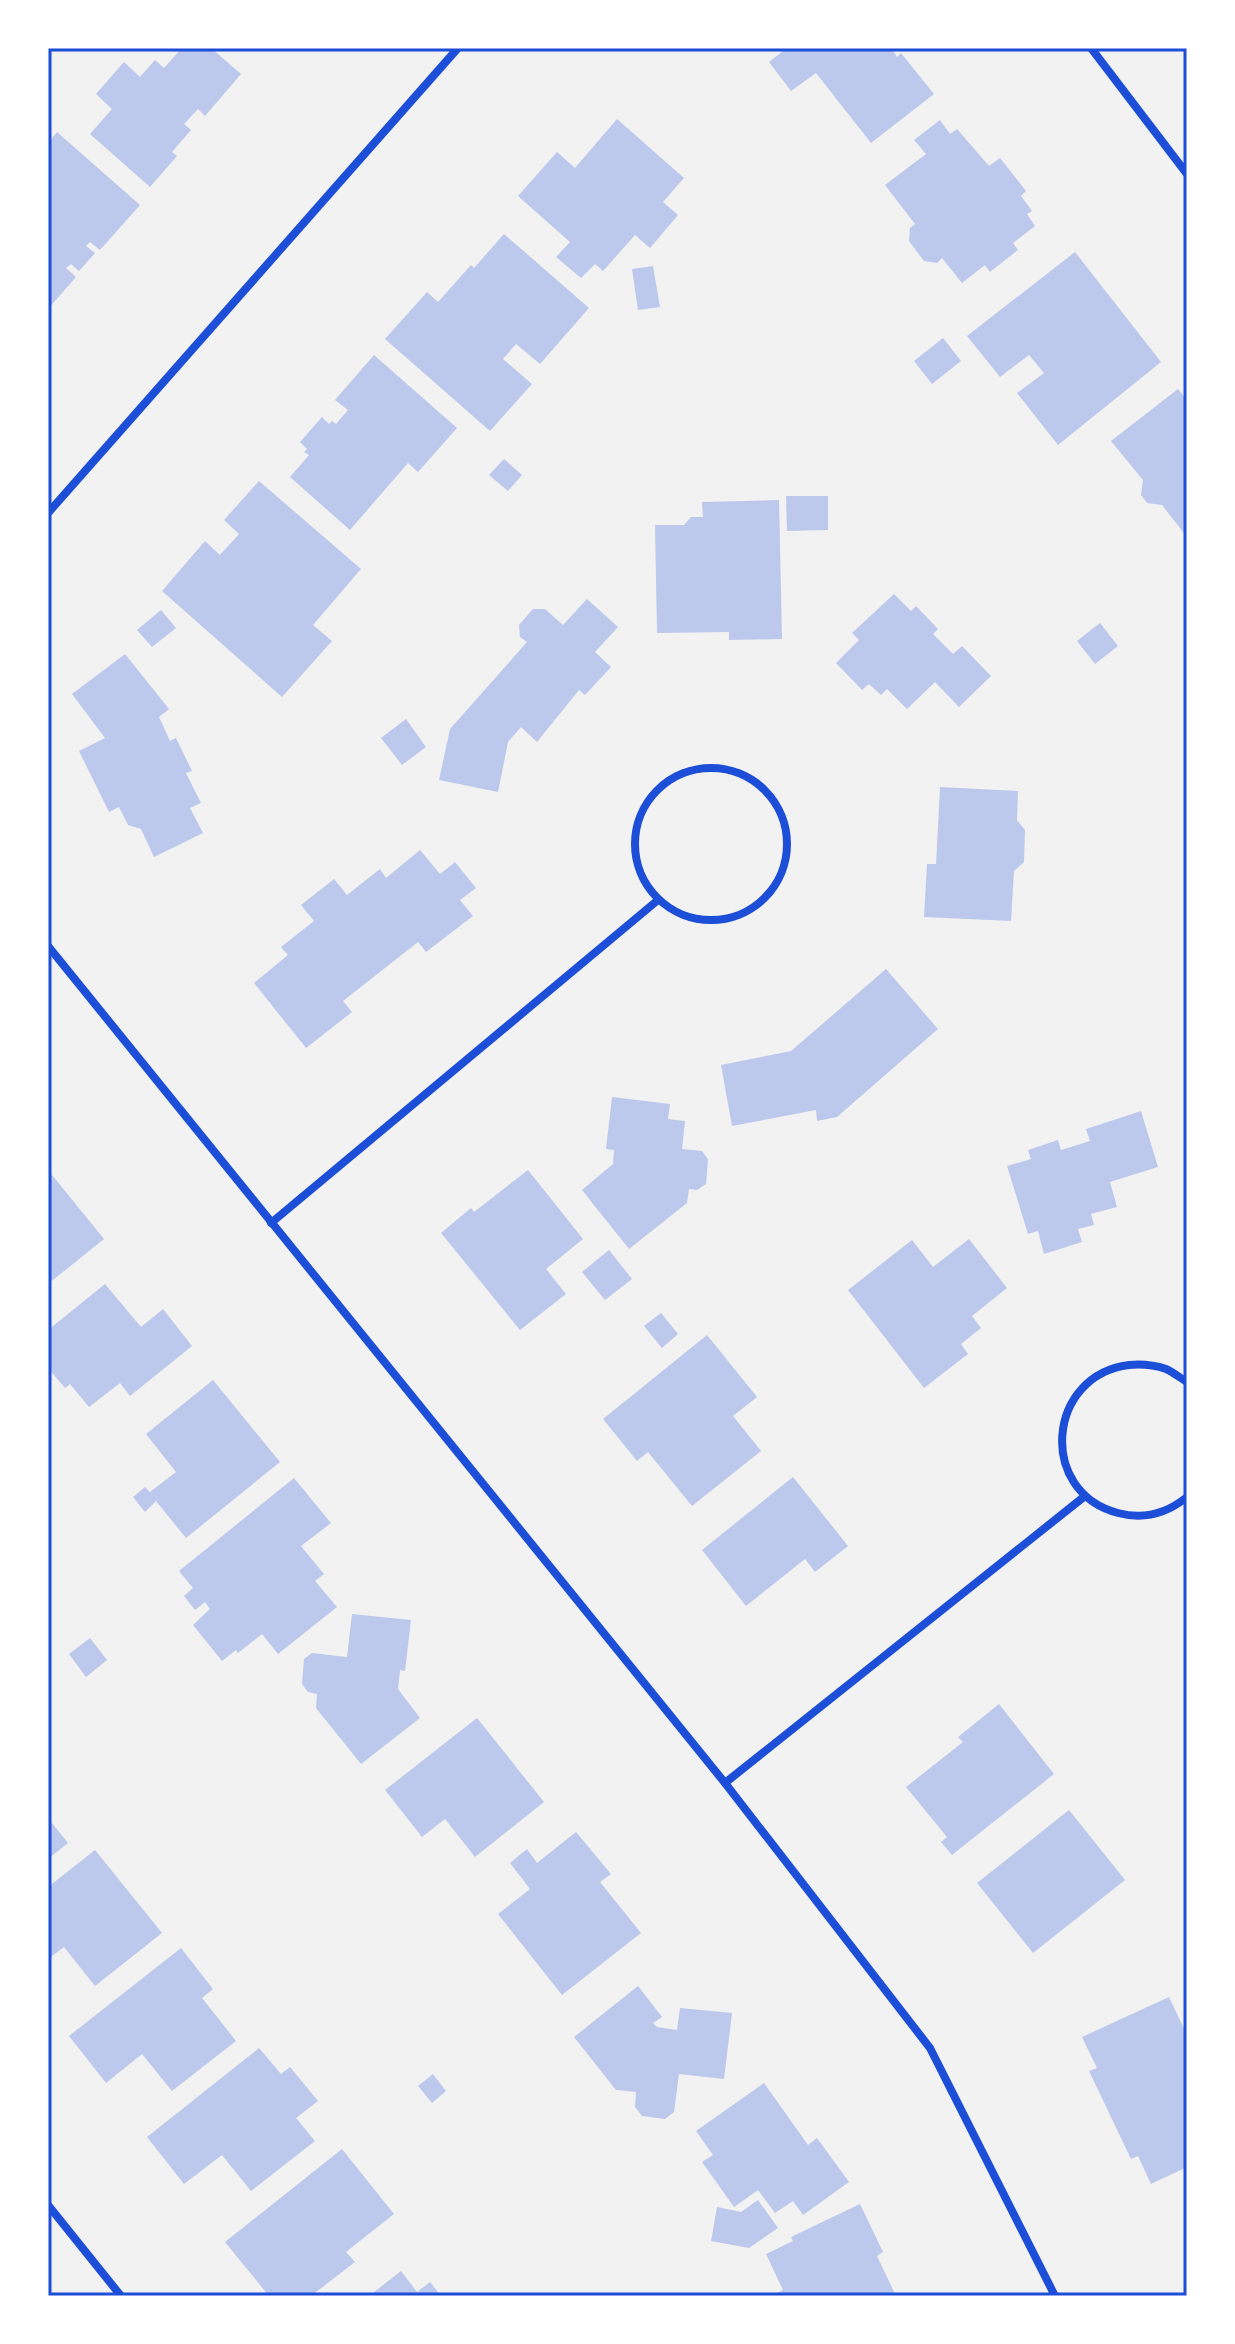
<svg xmlns="http://www.w3.org/2000/svg" width="1235" height="2344" font-family="Ubuntu,sans-serif">
<style>
.building{fill:#bdc9ec}
.lines{fill:none;stroke-linecap:round;stroke-linejoin:round}
.minor{stroke:#1d4ed8;stroke-width:8}
.neatline{fill:none;stroke:#1d4ed8;stroke-width:3}
</style>
<rect width="100%" height="100%" fill="#f2f2f2"/>
<!-- building -->
<g class="building">
<path d="M182 48H211L241 74 205 116 198 109 184 124 191 130 172 152 177 156 150 187 90 134 112 109 96 94 124 62 140 77 155 60 164 68Z"/>
<path d="M787 48H891L897 57 901 53 934 94 871 143 816 73 791 91 769 62Z"/>
<path d="M617 119 684 178 663 202 678 215 650 248 635 235 603 271 595 264 581 278 556 257 570 242 518 196 557 152 575 168Z"/>
<path d="M940 120 950 134 957 129 989 166 1000 158 1026 191 1021 196 1032 211 1027 214 1035 226 1013 243 1018 250 990 272 985 265 962 283 942 258 937 263 924 261 909 241 910 228 915 224 885 185 926 154 914 140Z"/>
<path d="M57 132 140 205 100 250 90 242 86 246 95 253 79 271 71 264 66 268 76 277 48 309V143Z"/>
<path d="M504 234 589 308 540 364 516 344 503 359 532 384 490 431 385 339 427 292 438 302 471 265 474 268Z"/>
<path d="M1075 252 1161 362 1058 445 1017 393 1044 373 1029 355 1000 377 967 336Z"/>
<path d="M653 266 660 307 638 310 632 269Z"/>
<path d="M943 338 961 361 932 384 914 361Z"/>
<path d="M374 355 457 428 418 472 408 463 350 530 290 477 309 455 304 452 307 449 300 442 322 417 329 424 332 421 336 424 348 410 335 400Z"/>
<path d="M1178 389 1187 400V537L1162 505 1147 503 1141 495 1143 480 1111 441Z"/>
<path d="M504 459 522 475 508 491 489 475Z"/>
<path d="M259 481 361 569 313 625 332 641 282 697 162 591 205 541 220 555 239 534 224 520Z"/>
<path d="M786 496H828V530L787 531Z"/>
<path d="M779 500 782 639 729 640V632L657 633 655 525H684L691 517H703L702 502Z"/>
<path d="M894 594 911 611 916 606 938 629 933 634 953 654 962 646 991 676 959 707 935 682 907 709 887 689 881 695 869 684 862 690 836 663 859 640 852 633Z"/>
<path d="M587 599 618 627 595 652 611 667 585 695 579 690 537 742 521 727 508 742 498 792 439 780 450 729 527 642 520 637 519 625 533 609H545L563 625Z"/>
<path d="M161 610 176 628 152 647 137 630Z"/>
<path d="M1100 623 1118 646 1095 664 1077 641Z"/>
<path d="M125 654 169 709 159 717 170 741 176 738 192 771 186 773 201 803 190 808 203 833 154 857 141 829 128 825 119 807 109 812 79 751 105 738 72 694Z"/>
<path d="M406 719 426 747 402 765 381 738Z"/>
<path d="M940 787 1018 791 1017 820 1025 830 1024 862 1014 871 1011 921 924 917 927 864H936Z"/>
<path d="M420 850 440 874 455 862 476 888 460 900 473 916 426 952 418 942 343 1001 352 1012 306 1048 254 983 288 955 281 947 314 921 301 905 334 879 347 895 380 869 386 878Z"/>
<path d="M886 969 938 1029 837 1117 817 1121 816 1110 732 1126 721 1065 791 1051Z"/>
<path d="M612 1097 670 1104 668 1119 685 1121 682 1149 702 1151 708 1159 706 1184 697 1190 689 1189 687 1203 629 1249 582 1190 613 1164 614 1150 606 1149Z"/>
<path d="M1141 1111 1158 1167 1110 1182 1117 1207 1091 1214 1094 1225 1078 1229 1082 1242 1044 1254 1038 1231 1028 1234 1007 1166 1031 1159 1028 1150 1058 1140 1061 1150 1090 1141 1086 1129Z"/>
<path d="M48 1170 104 1239 48 1284Z"/>
<path d="M528 1170 583 1239 546 1269 566 1294 520 1330 441 1233 471 1208 474 1212Z"/>
<path d="M969 1239 1007 1288 972 1316 981 1328 961 1344 968 1354 924 1388 848 1290 912 1240 933 1267Z"/>
<path d="M609 1250 632 1279 605 1300 582 1272Z"/>
<path d="M105 1284 141 1327 163 1309 192 1346 130 1396 120 1383 89 1407 70 1384 65 1388 48 1368V1330Z"/>
<path d="M661 1313 678 1334 662 1348 644 1326Z"/>
<path d="M707 1335 757 1397 733 1416 761 1451 692 1506 648 1452 637 1461 603 1419Z"/>
<path d="M213 1380 280 1462 186 1538 156 1501 145 1512 133 1497 145 1487 150 1492 176 1472 146 1434Z"/>
<path d="M793 1477 848 1546 815 1572 805 1559 746 1606 702 1550Z"/>
<path d="M294 1478 331 1523 301 1546 324 1574 315 1581 337 1607 278 1654 262 1634 238 1653 236 1650 222 1661 193 1625 210 1609 205 1602 195 1610 184 1596 193 1588 179 1571Z"/>
<path d="M352 1614 411 1620 405 1671 400 1670 398 1689 420 1718 361 1764 316 1708 317 1694 308 1692 302 1684 304 1659 312 1653 347 1657Z"/>
<path d="M90 1638 107 1660 86 1677 69 1654Z"/>
<path d="M999 1704 1054 1774 952 1855 941 1842 947 1837 906 1787 963 1742 958 1737Z"/>
<path d="M477 1718 544 1802 475 1857 445 1819 422 1837 385 1790Z"/>
<path d="M1069 1810 1125 1880 1033 1953 977 1883Z"/>
<path d="M48 1818 68 1843 48 1859Z"/>
<path d="M576 1832 611 1874 600 1882 641 1933 562 1995 498 1914 530 1889 510 1863 527 1849 537 1863Z"/>
<path d="M95 1850 162 1933 95 1986 64 1947 48 1959V1887Z"/>
<path d="M181 1948 213 1989 202 1998 236 2041 172 2091 142 2054 106 2083 69 2036Z"/>
<path d="M638 1986 662 2017 653 2023 657 2027 677 2030 680 2008 732 2013 724 2079 679 2074 674 2112 665 2119 642 2116 635 2107 636 2092 616 2090 574 2037Z"/>
<path d="M1169 1997 1187 2035V2167L1151 2184 1138 2156 1131 2159 1089 2071 1097 2068 1082 2037Z"/>
<path d="M259 2048 281 2074 290 2067 318 2101 296 2118 315 2141 251 2191 222 2155 184 2184 147 2137Z"/>
<path d="M433 2074 446 2091 432 2103 418 2086Z"/>
<path d="M764 2083 808 2145 817 2138 849 2182 803 2215 793 2201 775 2213 758 2190 734 2207 702 2162 713 2155 696 2131Z"/>
<path d="M342 2149 394 2214 346 2252 355 2262 311 2296H269L225 2242Z"/>
<path d="M758 2200 778 2228 749 2248 711 2241 717 2207 741 2212Z"/>
<path d="M860 2204 883 2252 877 2256 896 2296H770L783 2290 766 2254 793 2241 791 2237Z"/>
<path d="M401 2271 417 2292 430 2282 441 2296H369Z"/>
</g>
<g class="lines">
<!-- minor -->
<g class="minor">
<path d="M1091 48 1187 174"/>
<path d="M48 513 458 48"/>
<circle cx="711" cy="844" r="76"/>
<path d="M48 946 725 1783 930 2048 1055 2296"/>
<path d="M271 1223 658 900"/>
<path d="M1187 1382C1180 1378 1173 1372 1166 1369 1154 1365 1141 1364 1129 1365 1047 1375 1037 1492 1118 1513 1144 1520 1166 1514 1187 1497"/>
<path d="M725 1783 1085 1496"/>
<path d="M48 2205 121 2296"/>
</g>
</g>
<!-- border -->
<rect width="1235" height="2344" fill="none" stroke="#ffffff" stroke-width="100"/>
<rect x="50" y="50" width="1135" height="2244" class="neatline"/>
</svg>
